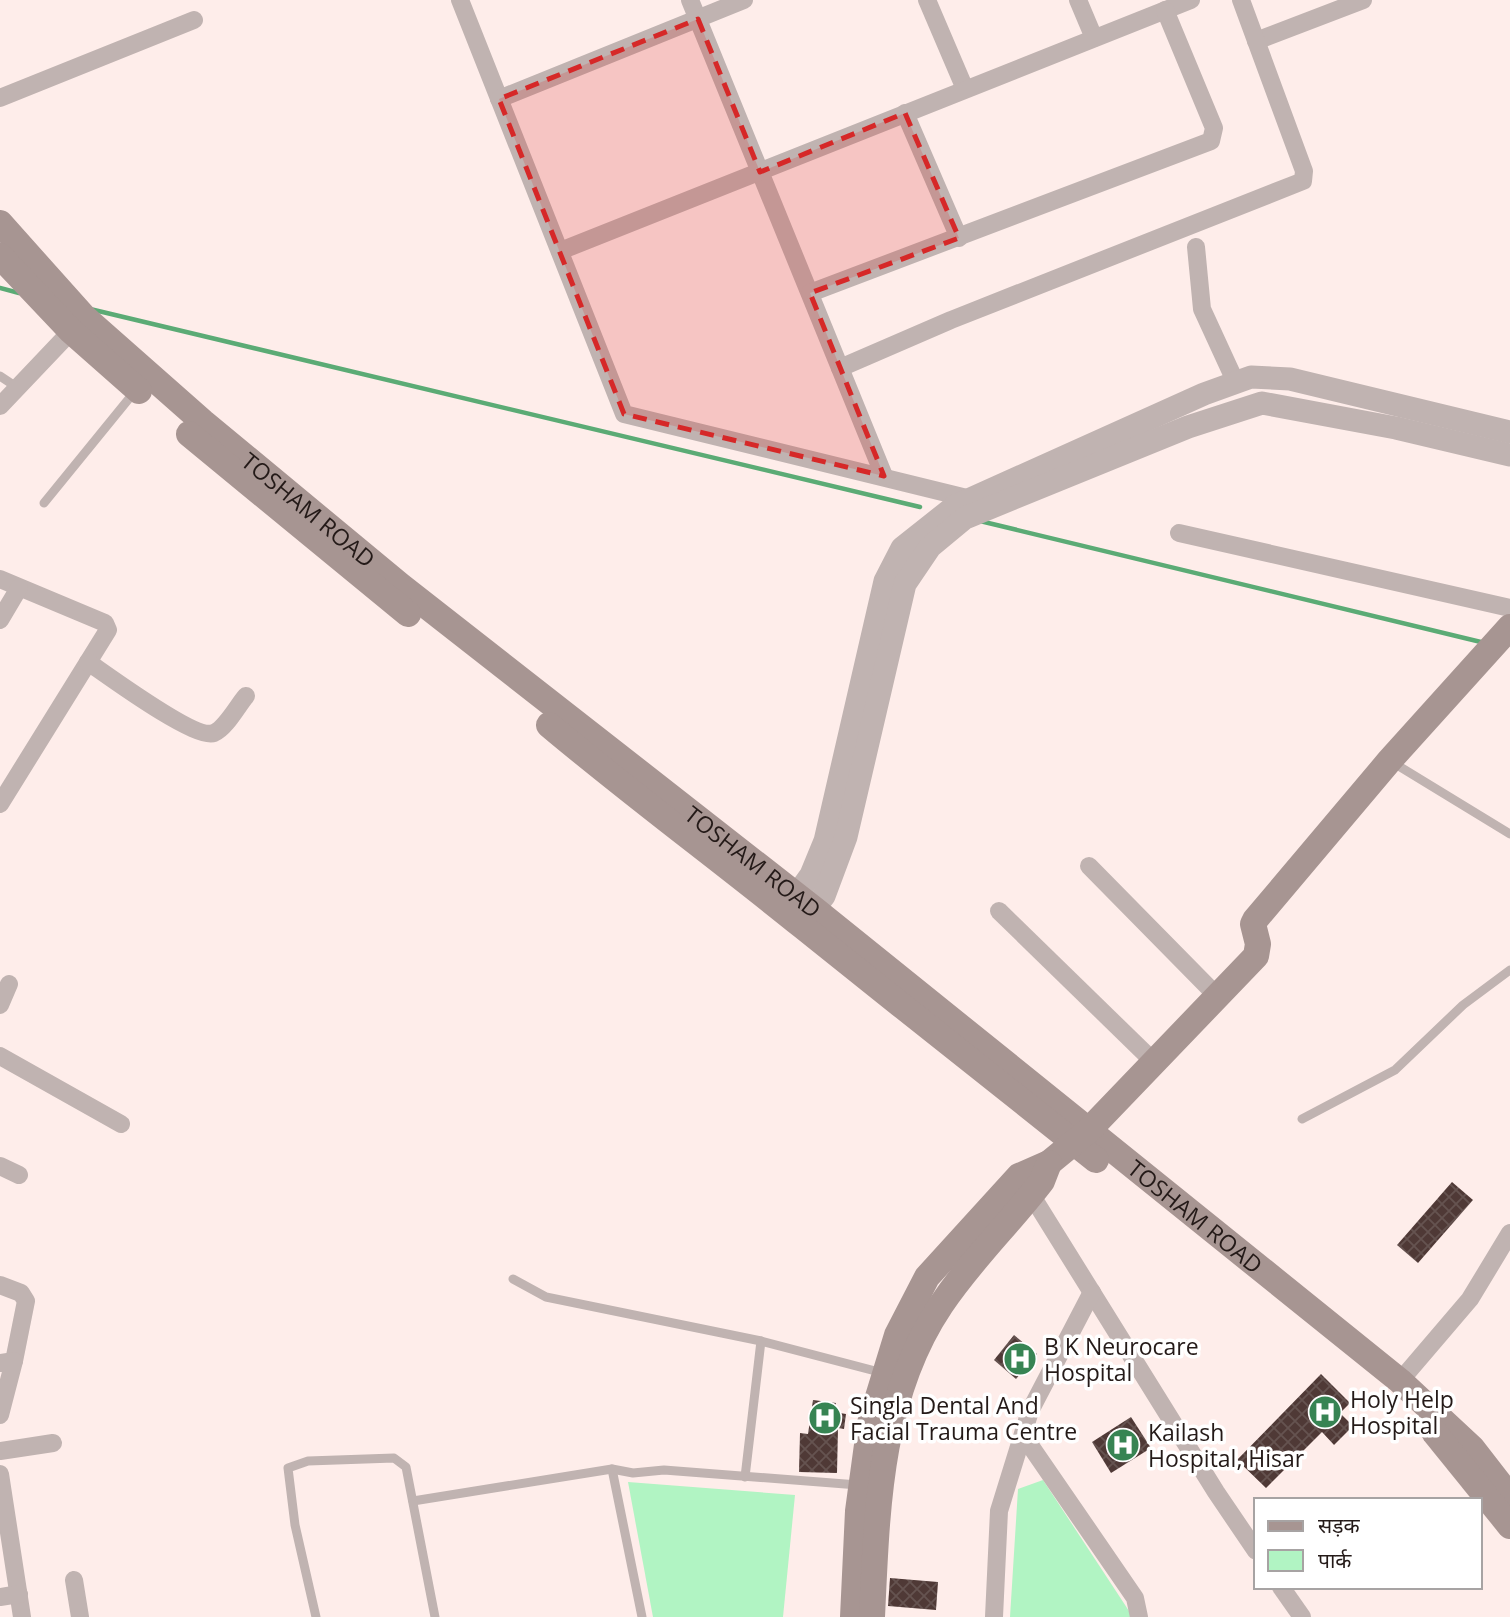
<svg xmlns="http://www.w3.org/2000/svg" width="1510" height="1617" font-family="'Open Sans','Noto Sans Devanagari',sans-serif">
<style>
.park{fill:#b1f4c3}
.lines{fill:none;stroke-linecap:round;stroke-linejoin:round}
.stream{stroke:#5bab75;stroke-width:4.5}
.building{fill:url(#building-cross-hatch)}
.service{stroke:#c0b3b1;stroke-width:9}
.minor{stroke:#c0b3b1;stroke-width:18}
.tertiary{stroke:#c0b3b1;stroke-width:23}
.secondary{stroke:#a79592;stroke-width:26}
.marked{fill:#d62828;fill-opacity:0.2;stroke:#d62828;stroke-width:5;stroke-dasharray:14 9;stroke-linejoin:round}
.labels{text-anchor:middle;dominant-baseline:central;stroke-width:7;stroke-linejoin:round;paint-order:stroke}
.street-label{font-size:23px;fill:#241a18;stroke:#fff}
.poi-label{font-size:23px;fill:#241a18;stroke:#fff;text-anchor:start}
</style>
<defs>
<pattern id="building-cross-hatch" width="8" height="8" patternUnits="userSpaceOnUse" patternTransform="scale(1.75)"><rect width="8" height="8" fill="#4f3936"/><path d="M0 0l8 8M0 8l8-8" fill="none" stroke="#655350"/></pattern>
</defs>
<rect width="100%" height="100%" fill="#feedea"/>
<!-- park -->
<g class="park">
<path d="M1043 1480 1131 1614 1130 1617H1010L1018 1489Z"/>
<path d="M628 1482 795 1495 783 1617H653Z"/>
</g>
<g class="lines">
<!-- stream -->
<g class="stream">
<path d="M0 288 19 293"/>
<path d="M90 309 920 507"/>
<path d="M980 521 1485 643"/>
</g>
</g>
<!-- building -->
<g class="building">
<path d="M1452 1182 1473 1200 1418 1263 1397 1245Z"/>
<path d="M1014 1335 1037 1354 1016 1379 994 1360Z"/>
<path d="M1321 1374 1350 1403 1340 1413 1353 1426 1334 1445 1322 1432 1266 1488 1237 1460Z"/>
<path d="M813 1400 836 1403 834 1412 846 1414 844 1429 838 1428 837 1473 799 1472 800 1433 808 1434Z"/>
<path d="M1131 1417 1151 1448 1111 1473 1092 1442Z"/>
<path d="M890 1578 938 1582 936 1610 888 1606Z"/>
</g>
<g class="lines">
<!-- service -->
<g class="service">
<path d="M0 376 18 388"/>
<path d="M44 503 136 390"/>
<path d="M1392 762 1510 834"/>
<path d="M1302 1119 1395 1070 1463 1005 1510 970"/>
<path d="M513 1279 546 1297 761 1341 883 1373"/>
<path d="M612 1469 642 1617"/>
<path d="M745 1477 761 1341"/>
<path d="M413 1501 612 1469 633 1473 664 1470 858 1485"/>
<path d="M316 1617 295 1525 288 1468 308 1461 394 1458 406 1467 435 1617"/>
</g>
<!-- minor -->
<g class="minor">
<path d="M460 0 624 414 975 500"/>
<path d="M690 0 884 476"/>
<path d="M927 0 965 89"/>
<path d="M1078 0 1094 38"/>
<path d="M1256 41 1363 0"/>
<path d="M0 98 194 20"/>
<path d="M499 99 744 0"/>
<path d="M905 113 959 238"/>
<path d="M1196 247 1202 309 1236 383"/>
<path d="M560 251 1191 0"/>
<path d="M810 293 1211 141 1214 128 1165 10"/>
<path d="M840 368 951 320 1303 181 1304 171 1241 0"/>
<path d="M0 406 77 325"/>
<path d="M1179 533 1510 608"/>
<path d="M0 579 105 623 108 630 0 804"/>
<path d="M0 620 19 588"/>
<path d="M88 662C107 675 195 740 214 733 226 728 238 705 246 696"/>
<path d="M1089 866 1217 996"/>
<path d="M999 911 1155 1063"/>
<path d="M0 1005 9 984"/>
<path d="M0 1056 121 1124"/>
<path d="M0 1166 19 1175"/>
<path d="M1027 1188 1216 1492 1256 1551"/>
<path d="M0 1285 21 1293 26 1301 14 1361"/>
<path d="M0 1363 14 1361 0 1415"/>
<path d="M1400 1381 1470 1299 1510 1233"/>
<path d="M1023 1435 1135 1598 1139 1617"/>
<path d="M0 1451 53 1443"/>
<path d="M0 1474 22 1617"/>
<path d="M74 1580 80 1617"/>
<path d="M1281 1587 1302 1617"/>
<path d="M0 1597 19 1594"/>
<path d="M994 1617 999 1511 1030 1411 1092 1292"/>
</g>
<!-- tertiary -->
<g class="tertiary">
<path d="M786 910 811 875 825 841 885 581 902 548 955 506 1204 394 1251 377 1290 379 1510 432"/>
<path d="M803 923 824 896 846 837 905 584 930 547 965 518 1188 427 1262 403 1396 428 1510 455"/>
</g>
<!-- secondary -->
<g class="secondary">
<path id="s1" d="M0 223 84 317 203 422 401 586 814 909 1400 1381 1472 1448 1510 1497"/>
<path d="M0 256 71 331 139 391"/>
<path d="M189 434 408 614"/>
<path d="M549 725C631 794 718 858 802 926 900 1004 998 1083 1096 1160"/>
<path d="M1434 1432 1510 1526"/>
<path d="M853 1617 858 1511 870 1423 897 1335 927 1277 1019 1176 1049 1163 1088 1131 1256 956 1258 944 1253 924 1255 920 1390 760 1510 627"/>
<path d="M872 1617C877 1510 879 1397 941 1305 971 1260 1010 1223 1042 1181L1049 1163"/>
</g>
</g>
<!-- marked area -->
<path class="marked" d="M698 19 760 172 905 113 959 238 810 293 884 476 624 414 499 99Z"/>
<!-- icons -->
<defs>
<symbol id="hospital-disc" viewBox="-11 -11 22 22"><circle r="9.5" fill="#378453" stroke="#fff"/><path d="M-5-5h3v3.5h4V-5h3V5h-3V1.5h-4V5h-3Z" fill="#fff"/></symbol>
</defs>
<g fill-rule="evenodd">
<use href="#hospital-disc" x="1001" y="1340" width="38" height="38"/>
<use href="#hospital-disc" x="1306" y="1393" width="38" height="38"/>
<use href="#hospital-disc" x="806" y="1399" width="38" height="38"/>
<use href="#hospital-disc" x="1104" y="1426" width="38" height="38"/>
</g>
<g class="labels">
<!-- street labels -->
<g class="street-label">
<text stroke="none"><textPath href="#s1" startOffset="422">TOSHAM ROAD</textPath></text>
<text stroke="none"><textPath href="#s1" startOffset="989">TOSHAM ROAD</textPath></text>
<text stroke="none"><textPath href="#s1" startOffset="1556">TOSHAM ROAD</textPath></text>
</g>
<!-- poi labels -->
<g class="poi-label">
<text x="1044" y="1346">B K Neurocare<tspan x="1044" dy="26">Hospital</tspan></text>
<text x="1350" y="1399">Holy Help<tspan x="1350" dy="26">Hospital</tspan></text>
<text x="850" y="1405">Singla Dental And<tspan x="850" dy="26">Facial Trauma Centre</tspan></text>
<text x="1148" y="1432">Kailash<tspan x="1148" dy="26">Hospital, Hisar</tspan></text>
</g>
</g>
<!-- legend -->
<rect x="1254" y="1498" width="228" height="91" fill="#ffffff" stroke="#a7a3a3" stroke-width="2"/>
<rect x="1268" y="1521" width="35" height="10" fill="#a79592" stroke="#a7a3a3" stroke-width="2"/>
<text x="1318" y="1533" font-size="21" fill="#241a18">सड़क</text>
<rect x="1268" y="1550" width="35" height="21" fill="#b1f4c3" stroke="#a7a3a3" stroke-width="2"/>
<text x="1318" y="1568" font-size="21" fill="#241a18">पार्क</text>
</svg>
